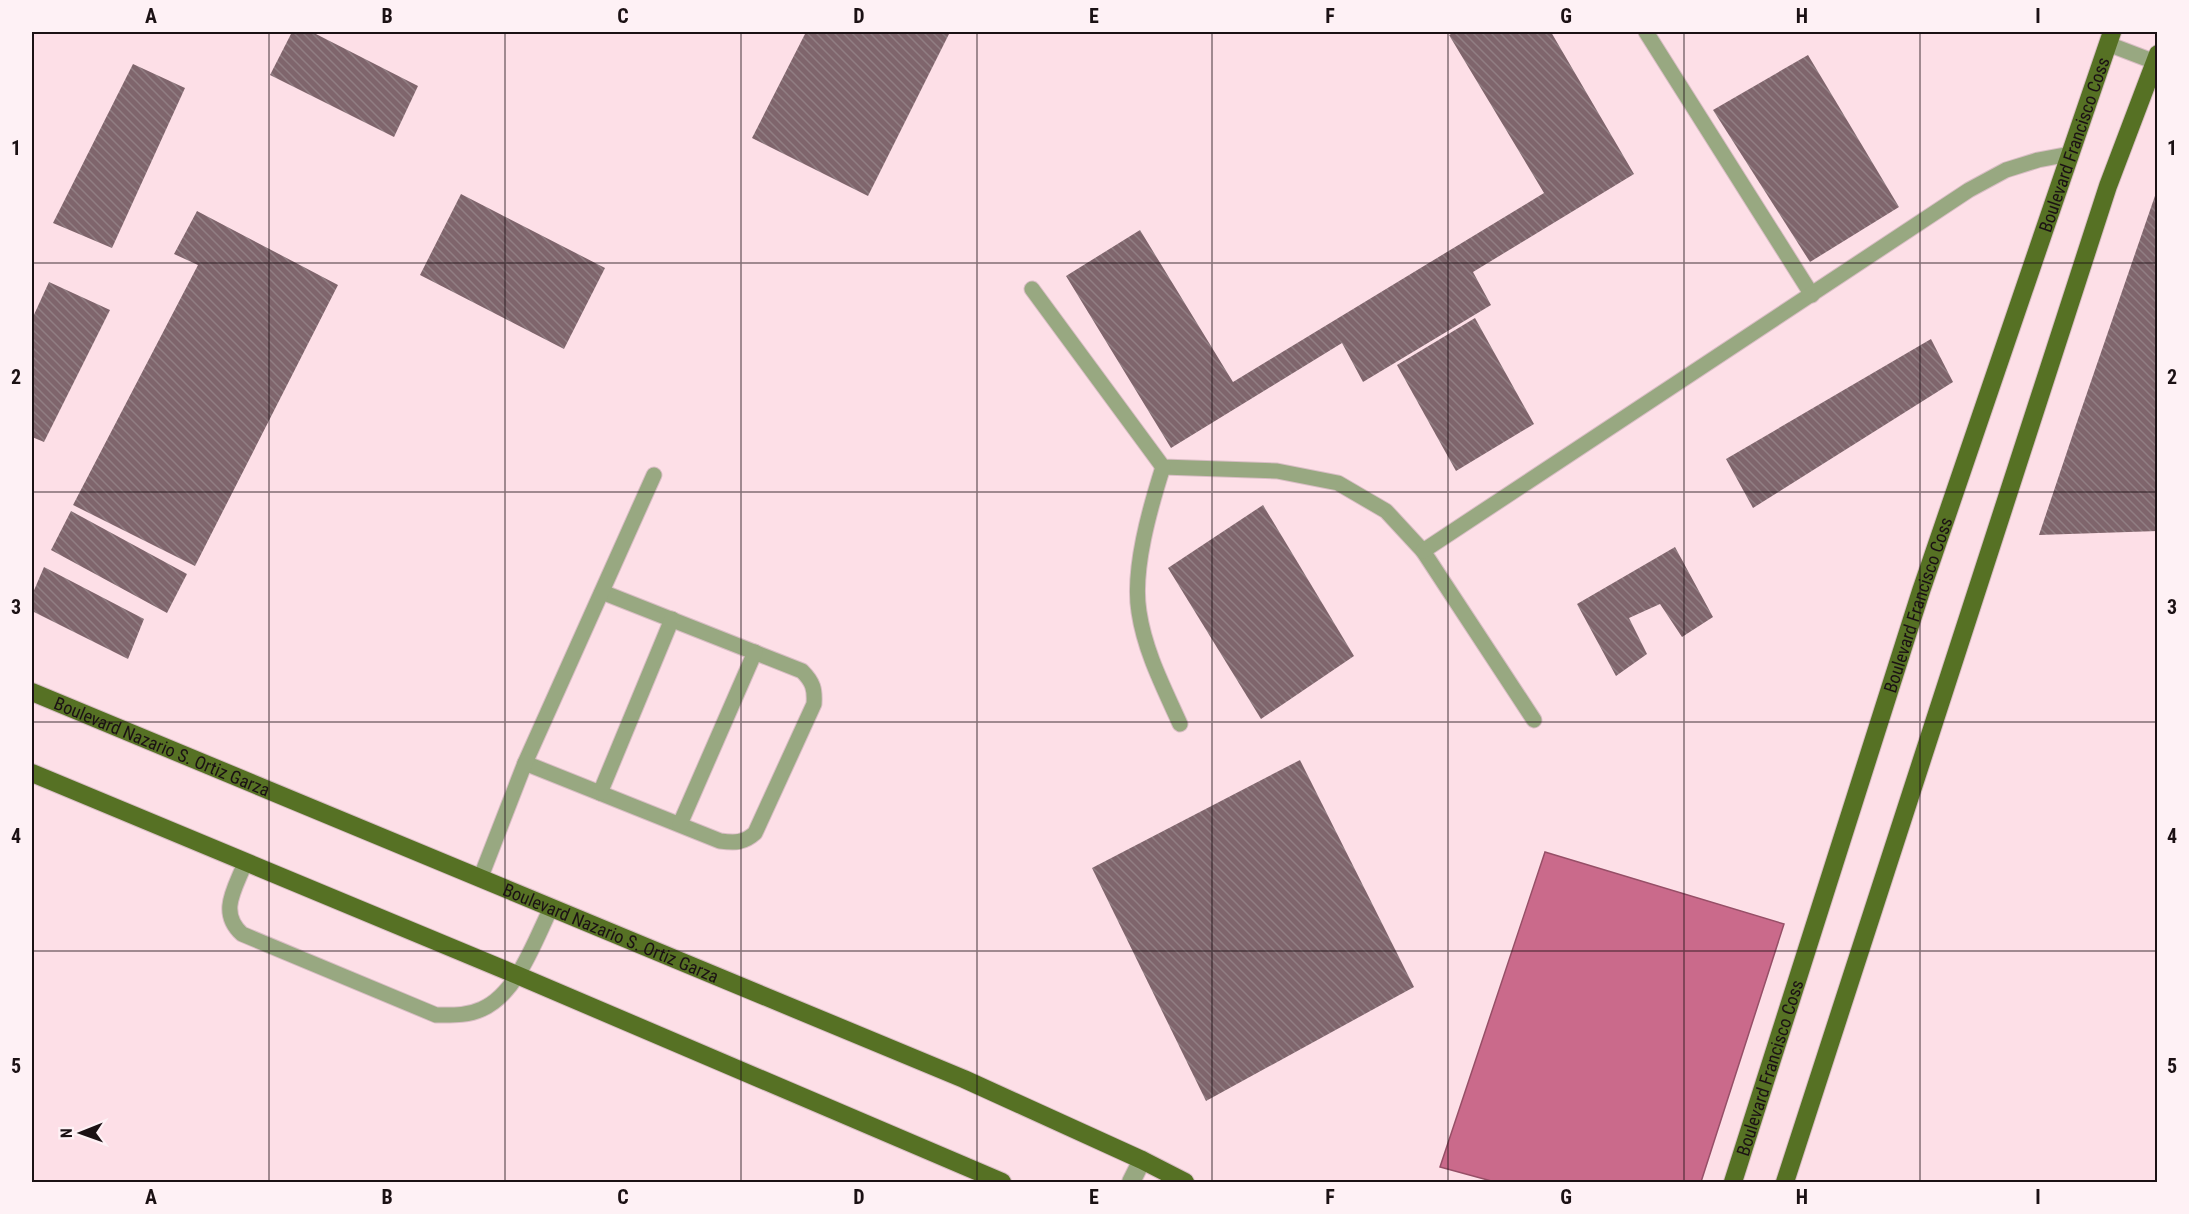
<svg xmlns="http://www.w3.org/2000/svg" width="2189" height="1214" font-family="'Roboto Condensed',sans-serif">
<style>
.water{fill:#ca6a8b;stroke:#964f67;stroke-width:1.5}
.building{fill:url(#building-back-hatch)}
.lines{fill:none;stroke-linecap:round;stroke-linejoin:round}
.lane-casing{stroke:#d9bec5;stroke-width:17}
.street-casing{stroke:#d9bec5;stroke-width:20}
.primary-casing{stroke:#d9bec5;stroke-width:20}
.lane{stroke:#98a881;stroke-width:15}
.street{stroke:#98a881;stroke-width:18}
.primary{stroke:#567124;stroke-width:18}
.grid{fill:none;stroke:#1b1114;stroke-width:1.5;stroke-opacity:0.55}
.labels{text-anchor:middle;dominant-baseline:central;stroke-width:4.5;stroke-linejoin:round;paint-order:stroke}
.street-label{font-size:18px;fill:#1b1114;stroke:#fef1f5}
.neatline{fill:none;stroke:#1b1114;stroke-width:2}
.grid-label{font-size:20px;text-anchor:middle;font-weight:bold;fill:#1b1114}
</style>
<defs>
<pattern id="building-back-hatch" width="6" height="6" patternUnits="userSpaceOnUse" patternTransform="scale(1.5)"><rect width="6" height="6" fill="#7f656c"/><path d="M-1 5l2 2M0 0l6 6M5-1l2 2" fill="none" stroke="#917e83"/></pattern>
</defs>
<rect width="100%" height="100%" fill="#fddfe7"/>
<!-- water -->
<path class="water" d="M1545 852 1784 924 1701 1182H1495L1440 1167Z"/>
<!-- building -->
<g class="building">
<path d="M292 32H312L418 86 394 137 270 75Z"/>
<path d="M806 32H950L868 196 752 138Z"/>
<path d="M1455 32H1551L1634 174 1473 272 1491 305 1363 382 1342 343 1171 448 1066 276 1140 230 1233 382 1544 193 1449 35Z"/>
<path d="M1808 55 1899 207 1810 262 1713 110Z"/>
<path d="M133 64 185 88 112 248 53 223Z"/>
<path d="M2157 190 2158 531 2039 535 2077 422Z"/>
<path d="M461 194 605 268 564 349 420 275Z"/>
<path d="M197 211 338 285 195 566 73 505 198 265 174 254Z"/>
<path d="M49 282 110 310 44 442 32 437V319Z"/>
<path d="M1475 318 1534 424 1456 471 1397 365Z"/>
<path d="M1931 339 1953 382 1753 508 1726 459Z"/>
<path d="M1263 505 1354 656 1261 719 1168 568Z"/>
<path d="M71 511 187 574 167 613 51 550Z"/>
<path d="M1675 547 1713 617 1682 637 1660 604 1629 618 1647 654 1616 676 1577 604Z"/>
<path d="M44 567 144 619 128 659 32 611V595Z"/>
<path d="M1300 760 1414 987 1206 1101 1092 868Z"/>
</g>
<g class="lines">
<defs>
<g id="lane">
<path d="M1646 32 1812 295"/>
<path d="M2108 44 2155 62"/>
<path d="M1032 289 1163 467 1277 471 1338 483 1386 511 1423 551 1534 720"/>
<path d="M1163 467C1150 508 1132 570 1139 612 1145 652 1164 688 1180 724"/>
<path d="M1423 551 1969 190 2006 170 2038 160 2070 154"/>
<path d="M525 763 720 841C735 843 744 843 755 833L814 704C815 689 813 682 802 671L602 592"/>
<path d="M600 793 672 619"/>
<path d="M680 824 755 652"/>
<path d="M245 863C235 889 218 912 242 934L436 1015C452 1015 467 1016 482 1009 517 994 535 940 551 908"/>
<path d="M480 879 525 763 654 475"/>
</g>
<path id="street" d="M1131 1182 1142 1160"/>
<g id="primary">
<path id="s1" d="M32 692 964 1079 1142 1160 1185 1182"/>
<path d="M32 773 517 975 1002 1182"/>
<path id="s2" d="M1733 1182 1921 591 2112 32"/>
<path d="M1785 1182 2108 186 2158 54"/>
</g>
</defs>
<!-- lane casing -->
<use href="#lane" class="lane-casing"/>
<!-- street casing -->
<use href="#street" class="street-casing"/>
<!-- primary casing -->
<use href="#primary" class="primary-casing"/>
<!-- lane -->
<use href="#lane" class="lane"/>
<!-- street -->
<use href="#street" class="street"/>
<!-- primary -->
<use href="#primary" class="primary"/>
</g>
<!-- grid -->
<path class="grid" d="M269 32V1182M505 32V1182M741 32V1182M977 32V1182M1212 32V1182M1448 32V1182M1684 32V1182M1920 32V1182M32 263H2158M32 492H2158M32 722H2158M32 951H2158"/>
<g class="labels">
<!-- street labels -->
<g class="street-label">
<text stroke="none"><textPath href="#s2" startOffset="1092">Boulevard Francisco Coss</textPath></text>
<text stroke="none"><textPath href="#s2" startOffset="606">Boulevard Francisco Coss</textPath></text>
<text stroke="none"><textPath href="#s1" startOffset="141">Boulevard Nazario S. Ortiz Garza</textPath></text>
<text stroke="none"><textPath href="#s1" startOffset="627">Boulevard Nazario S. Ortiz Garza</textPath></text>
<text stroke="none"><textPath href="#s2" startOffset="120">Boulevard Francisco Coss</textPath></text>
</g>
</g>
<!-- border -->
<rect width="2189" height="1214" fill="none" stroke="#fef1f5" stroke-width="66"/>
<!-- north arrow -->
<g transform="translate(81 1133) rotate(269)" stroke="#fef1f5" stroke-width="4.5" paint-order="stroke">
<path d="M0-4.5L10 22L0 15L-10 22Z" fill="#1b1114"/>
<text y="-9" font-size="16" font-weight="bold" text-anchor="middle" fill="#1b1114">N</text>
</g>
<rect x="33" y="33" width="2123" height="1148" class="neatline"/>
<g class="grid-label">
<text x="151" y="23">A</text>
<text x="387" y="23">B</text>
<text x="623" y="23">C</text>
<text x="859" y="23">D</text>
<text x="1094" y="23">E</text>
<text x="1330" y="23">F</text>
<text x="1566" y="23">G</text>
<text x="1802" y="23">H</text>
<text x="2038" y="23">I</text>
<text x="16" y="155">1</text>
<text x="2172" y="155">1</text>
<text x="16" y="384">2</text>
<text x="2172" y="384">2</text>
<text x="16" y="614">3</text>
<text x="2172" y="614">3</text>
<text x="16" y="843">4</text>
<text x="2172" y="843">4</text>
<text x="16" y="1073">5</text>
<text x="2172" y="1073">5</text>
<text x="151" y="1204">A</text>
<text x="387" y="1204">B</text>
<text x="623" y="1204">C</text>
<text x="859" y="1204">D</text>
<text x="1094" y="1204">E</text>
<text x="1330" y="1204">F</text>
<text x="1566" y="1204">G</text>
<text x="1802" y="1204">H</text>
<text x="2038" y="1204">I</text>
</g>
</svg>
